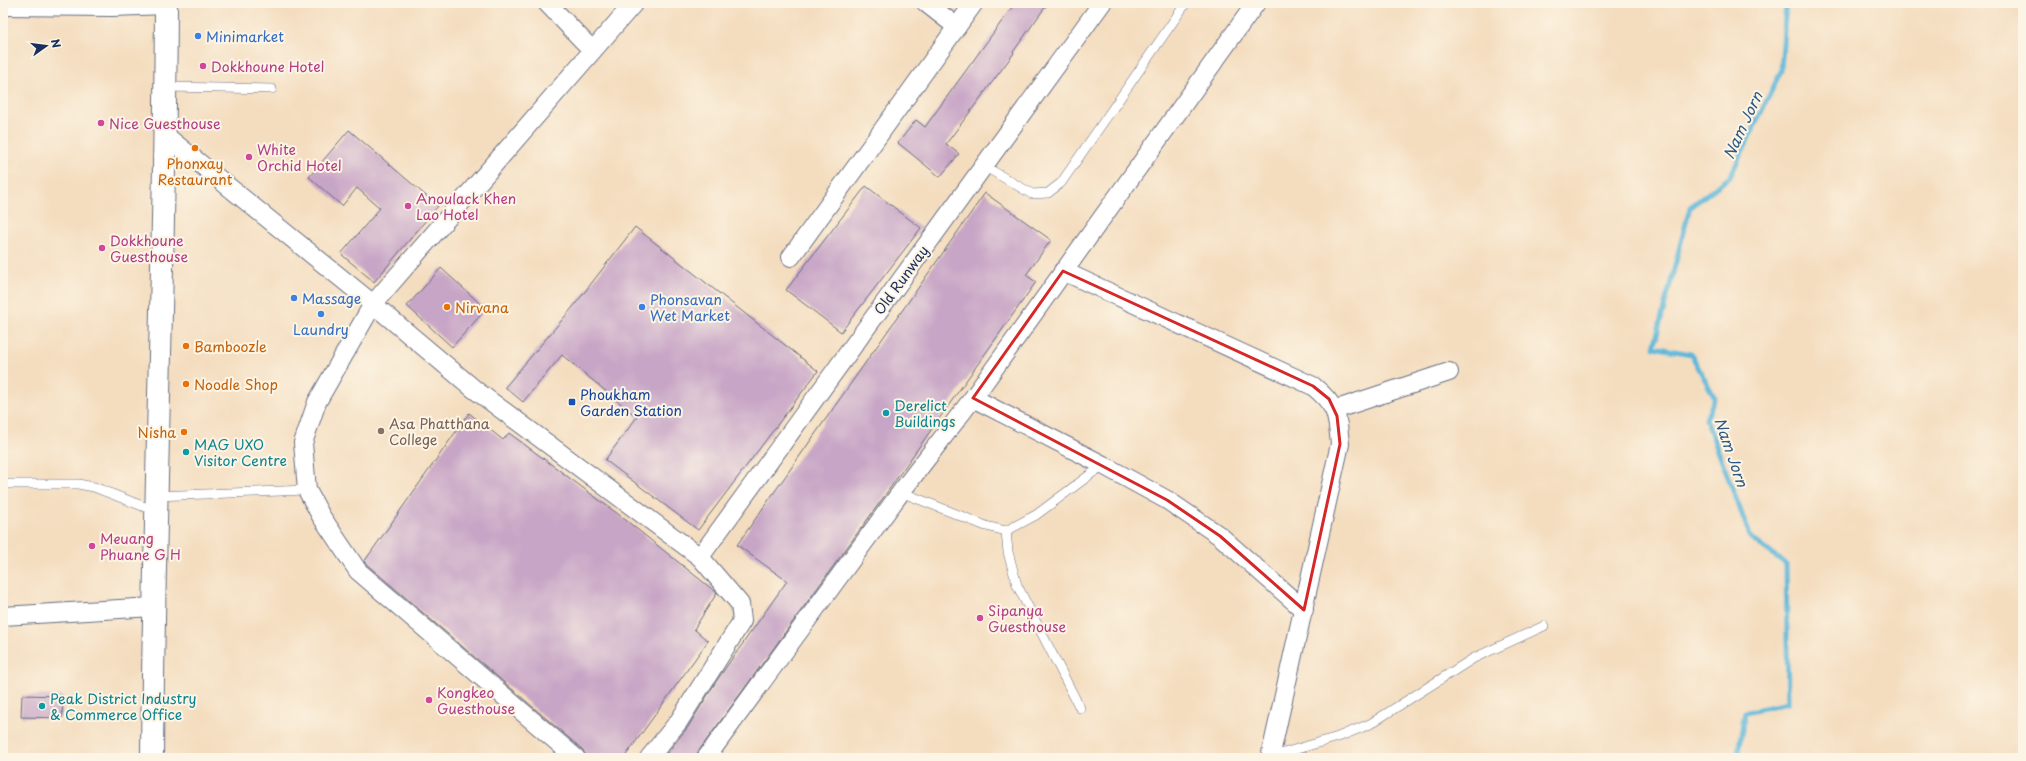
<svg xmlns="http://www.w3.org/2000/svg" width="2026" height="761" font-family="'Playpen Sans',sans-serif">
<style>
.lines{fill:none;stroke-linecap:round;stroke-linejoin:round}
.stream{stroke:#5bb7d9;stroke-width:5}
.building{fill:#c7a5c6}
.service-casing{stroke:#676c80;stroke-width:10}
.minor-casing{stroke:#676c80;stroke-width:20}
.trunk-casing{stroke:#676c80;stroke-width:24}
.service{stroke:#fff;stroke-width:9}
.minor{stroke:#fff;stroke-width:18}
.trunk{stroke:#fff;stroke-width:22}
.marked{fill:none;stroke:#d62828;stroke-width:3;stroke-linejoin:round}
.shop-dot{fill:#3f7fe0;stroke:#fcf5e5;stroke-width:1.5}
.hotel-dot{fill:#d1479c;stroke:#fcf5e5;stroke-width:1.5}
.food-dot{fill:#e8710a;stroke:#fcf5e5;stroke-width:1.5}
.transit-dot{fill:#1a4fb4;stroke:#fcf5e5;stroke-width:1.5}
.culture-dot{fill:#0f9aa8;stroke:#fcf5e5;stroke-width:1.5}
.education-dot{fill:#8d6e63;stroke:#fcf5e5;stroke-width:1.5}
.labels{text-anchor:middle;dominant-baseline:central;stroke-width:4;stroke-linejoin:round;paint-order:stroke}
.shop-label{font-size:14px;fill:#366cbe;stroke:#fcf5e5;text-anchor:start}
.hotel-label{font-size:14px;fill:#b23c85;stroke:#fcf5e5;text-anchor:start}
.food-label{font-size:14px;fill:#c56008;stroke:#fcf5e5;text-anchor:start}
.street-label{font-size:14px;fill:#1b2f5e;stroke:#fcf5e5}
.transit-label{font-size:14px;fill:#164399;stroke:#fcf5e5;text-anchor:start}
.culture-label{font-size:14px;fill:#0d838f;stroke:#fcf5e5;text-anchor:start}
.education-label{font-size:14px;fill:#785e54;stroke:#fcf5e5;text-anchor:start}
.water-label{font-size:15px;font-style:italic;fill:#2e5883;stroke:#fcf5e5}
</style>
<rect width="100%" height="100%" fill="#fcf5e5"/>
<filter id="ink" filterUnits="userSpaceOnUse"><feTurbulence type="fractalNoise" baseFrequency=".025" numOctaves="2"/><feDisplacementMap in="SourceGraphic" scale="8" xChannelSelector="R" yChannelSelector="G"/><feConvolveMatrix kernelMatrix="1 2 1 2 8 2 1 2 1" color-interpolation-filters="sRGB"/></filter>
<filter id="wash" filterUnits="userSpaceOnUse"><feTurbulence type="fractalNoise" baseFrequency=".012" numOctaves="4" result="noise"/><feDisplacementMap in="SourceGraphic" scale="16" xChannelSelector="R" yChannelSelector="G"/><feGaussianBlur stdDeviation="0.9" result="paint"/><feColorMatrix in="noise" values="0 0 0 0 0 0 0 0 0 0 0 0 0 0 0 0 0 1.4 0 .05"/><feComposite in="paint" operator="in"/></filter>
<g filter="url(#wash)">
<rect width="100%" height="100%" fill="#f4ddbf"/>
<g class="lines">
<!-- stream -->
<path class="stream" d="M1737 758 1745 712 1788 703 1786 564 1751 538 1706 419 1715 398 1691 354 1654 347 1690 207 1730 177 1781 71 1786 3"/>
</g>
<g id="blocks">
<!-- building -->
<g class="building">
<path d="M1015 3H1048L1013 52 1014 53 946 144 959 154 940 177 898 143 916 120 925 127Z"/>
<path d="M349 130 438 206 374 282 341 254 380 208 357 188 342 206 309 177Z"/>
<path d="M866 186 921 228 841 332 786 290Z"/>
<path d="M985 193 1051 240 1026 275 1036 282 880 502 698 752 696 758H663L688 727 717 680 787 581 737 545Z"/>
<path d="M635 227 818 371 698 530 605 460 637 417 562 355 523 402 505 387 573 307Z"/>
<path d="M441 268 486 309 452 347 407 306Z"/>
<path d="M469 413 503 440 509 433 618 514 717 593 694 629 708 641 624 758H586L583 750 364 562Z"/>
<path d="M22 695 63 696 62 718 21 717Z"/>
</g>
</g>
</g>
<g filter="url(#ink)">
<use href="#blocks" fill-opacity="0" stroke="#676c80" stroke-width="1"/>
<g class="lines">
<defs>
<g id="service">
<path d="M166 87 272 89"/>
<path d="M984 166 1032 194 1048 193 1061 183 1186 3"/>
<path d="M5 484H78L94 487 155 511"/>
<path d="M901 492 986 526 1006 531 1036 515 1103 465"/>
<path d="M156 496 307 490"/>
<path d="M1006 531 1008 552 1017 585 1080 708"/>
<path d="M1270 757 1338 737 1370 724 1474 658 1544 626"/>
</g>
<g id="minor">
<path d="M547 3 592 50"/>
<path d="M926 3 957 27"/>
<path d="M3 6 112 7 166 5"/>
<path d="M166 136 373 304 474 389 700 557 740 604 742 621 679 721 649 758"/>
<path d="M791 257 974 3"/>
<path d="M1063 271 1313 386C1337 406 1337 413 1340 444L1270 758"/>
<path d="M973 398 1103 465 1167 500 1220 536 1304 610"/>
<path d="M1334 410 1449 372"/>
<path d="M700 557 1102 3"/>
<path d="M3 616 153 607"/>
<path d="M576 758 358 571 321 516 307 490 303 443 317 402 373 304 634 3"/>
<path d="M706 758 901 492 973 398 1256 3"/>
</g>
<path id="trunk" d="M152 758C154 506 165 255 166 3"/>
</defs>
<!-- service casing -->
<use href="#service" class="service-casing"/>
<!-- minor casing -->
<use href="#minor" class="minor-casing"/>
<!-- trunk casing -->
<use href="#trunk" class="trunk-casing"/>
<!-- service -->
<use href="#service" class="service"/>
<!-- minor -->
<use href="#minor" class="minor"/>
<!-- trunk -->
<use href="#trunk" class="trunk"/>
</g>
</g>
<!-- marked area -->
<path class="marked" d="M1063 271 1313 386 1329 399 1337 416 1340 444 1304 610 1220 536 1167 500 973 398Z"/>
<!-- markers -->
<g class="shop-dot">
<circle cx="198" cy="36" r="4"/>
<circle cx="294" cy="298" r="4"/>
<circle cx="642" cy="307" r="4"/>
<circle cx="321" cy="314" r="4"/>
</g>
<g class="hotel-dot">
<circle cx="203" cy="66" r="4"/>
<circle cx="101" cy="123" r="4"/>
<circle cx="249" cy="157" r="4"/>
<circle cx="408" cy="206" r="4"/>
<circle cx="102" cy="248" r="4"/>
<circle cx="92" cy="546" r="4"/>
<circle cx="980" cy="618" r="4"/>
<circle cx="429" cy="700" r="4"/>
</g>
<g class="food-dot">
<circle cx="195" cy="148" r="4"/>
<circle cx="447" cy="307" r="4"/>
<circle cx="186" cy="346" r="4"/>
<circle cx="186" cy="384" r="4"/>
<circle cx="184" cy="432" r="4"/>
</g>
<rect class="transit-dot" x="568" y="398" width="8" height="8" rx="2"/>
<g class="culture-dot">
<circle cx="886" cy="413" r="4"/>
<circle cx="186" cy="452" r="4"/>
<circle cx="42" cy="706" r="4"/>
</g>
<circle class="education-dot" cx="381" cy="431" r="4"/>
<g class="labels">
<!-- shop labels -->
<g class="shop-label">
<text x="206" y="36">Minimarket</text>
<text x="302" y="298">Massage</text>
<text x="650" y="299">Phonsavan<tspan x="650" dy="16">Wet Market</tspan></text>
<text x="321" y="329" text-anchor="middle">Laundry</text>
</g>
<!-- hotel labels -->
<g class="hotel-label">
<text x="211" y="66">Dokkhoune Hotel</text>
<text x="109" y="123">Nice Guesthouse</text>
<text x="257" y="149">White<tspan x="257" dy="16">Orchid Hotel</tspan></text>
<text x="416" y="198">Anoulack Khen<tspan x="416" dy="16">Lao Hotel</tspan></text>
<text x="110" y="240">Dokkhoune<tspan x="110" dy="16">Guesthouse</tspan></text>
<text x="100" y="538">Meuang<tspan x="100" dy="16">Phuane G H</tspan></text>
<text x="988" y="610">Sipanya<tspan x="988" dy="16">Guesthouse</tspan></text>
<text x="437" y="692">Kongkeo<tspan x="437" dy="16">Guesthouse</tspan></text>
</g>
<!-- food labels -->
<g class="food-label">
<text x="195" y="163" text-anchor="middle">Phonxay<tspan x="195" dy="16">Restaurant</tspan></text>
<text x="455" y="307">Nirvana</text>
<text x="194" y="346">Bamboozle</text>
<text x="194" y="384">Noodle Shop</text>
<text x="176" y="432" text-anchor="end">Nisha</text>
</g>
<!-- street labels -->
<g class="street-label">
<text transform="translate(901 280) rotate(-54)">Old Runway</text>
</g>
<!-- transit labels -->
<g class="transit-label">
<text x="580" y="394">Phoukham<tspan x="580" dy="16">Garden Station</tspan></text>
</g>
<!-- culture labels -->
<g class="culture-label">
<text x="894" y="405">Derelict<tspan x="894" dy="16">Buildings</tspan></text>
<text x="194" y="444">MAG UXO<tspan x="194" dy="16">Visitor Centre</tspan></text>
<text x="50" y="698">Peak District Industry<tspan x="50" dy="16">&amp; Commerce Office</tspan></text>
</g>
<!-- education labels -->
<g class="education-label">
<text x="389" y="423">Asa Phatthana<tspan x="389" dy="16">College</tspan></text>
</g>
<!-- water labels -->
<g class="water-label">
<text transform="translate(1742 125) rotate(-65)">Nam Jorn</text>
<text transform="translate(1732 452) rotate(71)">Nam Jorn</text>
</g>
</g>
<!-- margin -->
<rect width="2026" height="761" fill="none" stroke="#fcf5e5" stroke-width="16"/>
<!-- north arrow -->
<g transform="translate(46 46) rotate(76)" stroke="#fcf5e5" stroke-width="3" paint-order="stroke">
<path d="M0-3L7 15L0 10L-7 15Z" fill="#1b2f5e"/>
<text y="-6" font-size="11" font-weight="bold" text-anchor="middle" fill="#1b2f5e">N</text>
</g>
</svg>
